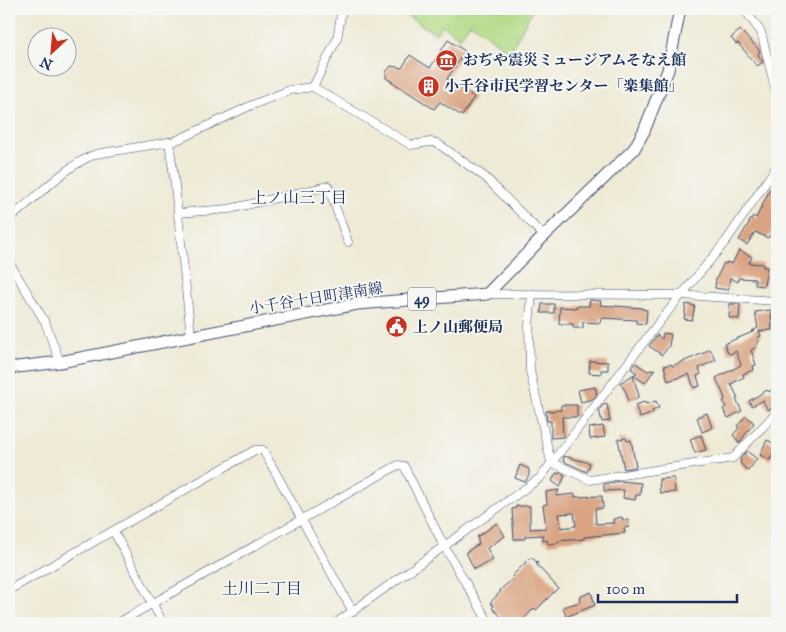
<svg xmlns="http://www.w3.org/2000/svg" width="786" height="632" font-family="'IM FELL Great Primer','Noto Serif JP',serif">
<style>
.green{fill:#b1d983;stroke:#668470}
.building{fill:#daa482;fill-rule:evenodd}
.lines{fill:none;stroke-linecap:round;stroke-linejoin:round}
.minor-casing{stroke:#3b4b70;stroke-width:9}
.primary-casing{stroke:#3b4b70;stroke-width:13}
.minor{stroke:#fff;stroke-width:8}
.primary{stroke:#fff;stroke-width:11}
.labels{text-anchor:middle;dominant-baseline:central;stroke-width:4;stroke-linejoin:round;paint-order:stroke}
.shield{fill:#f6f6f2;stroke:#5d6b8a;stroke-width:1}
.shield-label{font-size:14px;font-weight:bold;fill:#1b2f5e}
.poi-label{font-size:15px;font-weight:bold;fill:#1b2f5e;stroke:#f6f6f2;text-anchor:start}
.street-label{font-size:15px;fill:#1b2f5e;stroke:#f6f6f2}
.neighbourhood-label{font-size:16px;fill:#1b2f5e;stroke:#f6f6f2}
</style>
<rect width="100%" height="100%" fill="#f6f6f2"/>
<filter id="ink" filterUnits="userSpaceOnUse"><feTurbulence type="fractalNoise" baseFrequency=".02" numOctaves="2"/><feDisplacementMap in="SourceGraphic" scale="10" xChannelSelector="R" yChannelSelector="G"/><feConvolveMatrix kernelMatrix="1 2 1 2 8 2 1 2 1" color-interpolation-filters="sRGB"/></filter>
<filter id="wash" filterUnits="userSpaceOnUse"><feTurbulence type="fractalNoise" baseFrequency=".0096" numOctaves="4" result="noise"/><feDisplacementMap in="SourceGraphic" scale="20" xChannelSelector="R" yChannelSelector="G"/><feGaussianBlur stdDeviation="1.12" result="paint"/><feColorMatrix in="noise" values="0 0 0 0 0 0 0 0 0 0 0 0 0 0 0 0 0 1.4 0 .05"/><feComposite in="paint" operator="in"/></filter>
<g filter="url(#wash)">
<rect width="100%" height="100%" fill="#efead5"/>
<!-- green -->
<path class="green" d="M396 9H533L510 52 470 23 460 38 442 25 436 34Z"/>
<g id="blocks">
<!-- building -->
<g class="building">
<path d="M740 30 760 51 758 55 763 62 757 66 738 43 736 44 731 38Z"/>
<path d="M448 40 465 51 447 79 474 97 462 116 440 102 434 109 386 78V72L391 66 402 68 410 55 430 68Z"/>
<path d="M777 181V221L775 228 768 238 755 232 747 245 739 240 753 216 756 218 770 189Z"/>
<path d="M739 250 752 257 749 263 763 264V267H767L764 286 755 285V279L739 278 738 282 730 278 728 290 715 288 716 279 724 263 726 264 727 262 732 264Z"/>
<path d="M590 300 601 301 600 305 642 308V309L647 310 646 324 636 323V320L601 318 600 323 583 322V328H573V324H559L560 307 576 308V306H589Z"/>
<path d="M542 304H554V313H541Z"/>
<path d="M686 304 695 306 692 320 684 319Z"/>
<path d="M730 304H740L739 319 729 318Z"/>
<path d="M771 310 772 330 759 331 761 336 757 338 759 342 756 344 757 347 751 350 756 365 753 366 754 370 743 374 744 377 731 384 738 398 736 399 742 411 728 418 723 409 726 407 723 401 725 400 724 396 716 378 741 365 736 351 730 354 728 353 724 344 755 331H752L758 328 755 312Z"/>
<path d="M663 333 671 334 669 346 662 355 649 346 657 335 662 339Z"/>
<path d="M710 349 716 360 699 368 701 374 697 376 700 386 694 388 689 374 668 381 664 366 671 364 672 366 704 353V352Z"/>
<path d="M590 361 608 362V370H601V374L589 373Z"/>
<path d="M635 363 648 371 655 369 645 383 633 375 637 373 631 369Z"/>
<path d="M633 375 639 396 637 398 628 401 626 392 620 383Z"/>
<path d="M777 384V405L768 410 763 401 764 400 752 406 749 401 767 390 769 392Z"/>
<path d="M595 387 597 395 593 399 581 402 578 390Z"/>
<path d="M656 401 659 408 652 411 653 413 640 418 635 405 645 402 646 404Z"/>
<path d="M607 404 610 421 602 422 599 410 603 405Z"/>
<path d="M561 405H577V417H562L563 437 551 438V421H547L546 411 561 410Z"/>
<path d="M707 413 712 428 702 432 697 417Z"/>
<path d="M746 416 754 423 739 443 733 435 739 428 737 426Z"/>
<path d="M603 426 605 437 590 439 589 428Z"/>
<path d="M701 435 706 450 695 453 690 439Z"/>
<path d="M626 438 627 441 631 440 636 467 624 469 618 439Z"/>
<path d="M767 440 777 445V459L772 456 770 460 760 455Z"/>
<path d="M747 451 757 459 748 471 740 463 741 461 740 459Z"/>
<path d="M564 456 590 463 587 472 563 461Z"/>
<path d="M520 465 529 469V475L525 482 515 478Z"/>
<path d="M560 472 565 475 560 487 552 481 556 473 559 474Z"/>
<path d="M674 478 675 492 660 493 659 479Z"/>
<path d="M620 481 641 483 640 495H636L635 500 623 498 624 490 604 491V484Z"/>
<path d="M559 490 556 496 575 494V497L602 496 603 508 595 509 596 524 614 523 613 519 622 517 623 520H628L629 527 624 528 625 533 584 537V539L558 541V543L548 544 547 540 543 541V535L525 536V539H514L512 509 516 508V506H530V529L546 528 543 505 547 504 546 492ZM574 513 576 526 561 528 559 514Z"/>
<path d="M497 523 505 536 487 548 493 560 474 569 466 552 479 544 477 537Z"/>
<path d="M531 557 538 563 536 564 558 588 536 610 534 608 523 620 519 623H508L492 608 494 606 490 603 501 591 500 590 514 578 512 576Z"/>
<path d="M591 592 595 605 566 617 563 607 580 602 579 597Z"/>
</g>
</g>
</g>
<g filter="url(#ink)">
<use href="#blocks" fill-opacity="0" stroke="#3b4b70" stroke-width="1"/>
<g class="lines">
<defs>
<g id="minor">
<path d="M744 9 761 32 777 96"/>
<path d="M313 87 337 39 342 9"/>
<path d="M169 142 174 177 191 336"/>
<path d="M178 213 229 209 328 186 348 242"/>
<path d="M9 219C35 199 66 165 96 154L175 141 252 105 290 90 313 87 411 145 430 142 437 143 485 177 544 236"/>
<path d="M9 262 45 322 60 362"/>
<path d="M487 294 681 295 777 301"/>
<path d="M532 294 529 325 530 371 551 462"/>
<path d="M551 462 590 480 733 458 777 412"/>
<path d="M114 532 163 623"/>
<path d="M9 590 255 450H263L353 612"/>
<path d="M118 623 398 465 404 466 444 546 489 623"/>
<path d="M336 623 540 478 660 321 726 241 777 166"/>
</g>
<path id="primary" d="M9 368 60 362 357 304 487 294 544 236 634 149 644 131 668 70 680 9"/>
</defs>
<!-- minor casing -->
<use href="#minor" class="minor-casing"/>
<!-- primary casing -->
<use href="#primary" class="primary-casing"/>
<!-- minor -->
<use href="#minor" class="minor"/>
<!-- primary -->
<use href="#primary" class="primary"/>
</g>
</g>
<!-- icons -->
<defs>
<symbol id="museum-disc" viewBox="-11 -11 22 22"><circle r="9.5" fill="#c8321e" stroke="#f6f6f2"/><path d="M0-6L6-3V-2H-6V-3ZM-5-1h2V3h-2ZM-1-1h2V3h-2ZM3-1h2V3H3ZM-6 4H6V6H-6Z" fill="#fff"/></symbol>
<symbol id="building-disc" viewBox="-11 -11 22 22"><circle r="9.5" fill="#c8321e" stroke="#f6f6f2"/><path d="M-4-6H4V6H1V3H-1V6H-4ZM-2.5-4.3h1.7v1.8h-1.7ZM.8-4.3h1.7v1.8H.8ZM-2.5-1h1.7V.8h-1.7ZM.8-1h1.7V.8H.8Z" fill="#fff"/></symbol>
<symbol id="civic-disc" viewBox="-11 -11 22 22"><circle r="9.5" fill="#c8321e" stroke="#f6f6f2"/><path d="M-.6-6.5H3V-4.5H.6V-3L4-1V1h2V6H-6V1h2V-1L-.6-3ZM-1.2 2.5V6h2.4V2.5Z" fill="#fff"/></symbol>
</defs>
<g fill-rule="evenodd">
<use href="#museum-disc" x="434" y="48" width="25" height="25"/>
<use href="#building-disc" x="416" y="74" width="25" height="25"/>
<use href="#civic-disc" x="384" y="314" width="25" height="25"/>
</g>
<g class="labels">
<!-- shield labels -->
<rect class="shield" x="408" y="287.5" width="28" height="23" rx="4"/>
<g class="shield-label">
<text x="422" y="299">49</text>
</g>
<!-- poi labels -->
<g class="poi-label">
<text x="463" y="60">おぢや震災ミュージアムそなえ館</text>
<text x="444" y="86">小千谷市民学習センター「楽集館」</text>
<text x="413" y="327">上ノ山郵便局</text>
</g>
<!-- street labels -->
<g class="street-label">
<text transform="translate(316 298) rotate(-9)">小千谷十日町津南線</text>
</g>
<!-- neighbourhood labels -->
<g class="neighbourhood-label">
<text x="299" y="197">上ノ山三丁目</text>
<text x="262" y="588">土川二丁目</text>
</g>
</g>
<!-- margin -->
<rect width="786" height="632" fill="none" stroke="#f6f6f2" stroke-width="30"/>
<!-- north arrow -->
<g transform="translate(52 52) rotate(206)"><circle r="24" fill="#f6f6f2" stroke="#9ea6b7"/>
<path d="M0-4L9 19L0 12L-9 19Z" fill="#c8321e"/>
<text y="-8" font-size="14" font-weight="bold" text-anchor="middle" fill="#1b2f5e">N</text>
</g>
<!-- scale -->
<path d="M598 594v8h139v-8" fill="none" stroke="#1b2f5e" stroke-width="2.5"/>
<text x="606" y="594" font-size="15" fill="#1b2f5e" stroke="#f6f6f2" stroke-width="4" paint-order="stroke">100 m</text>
</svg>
